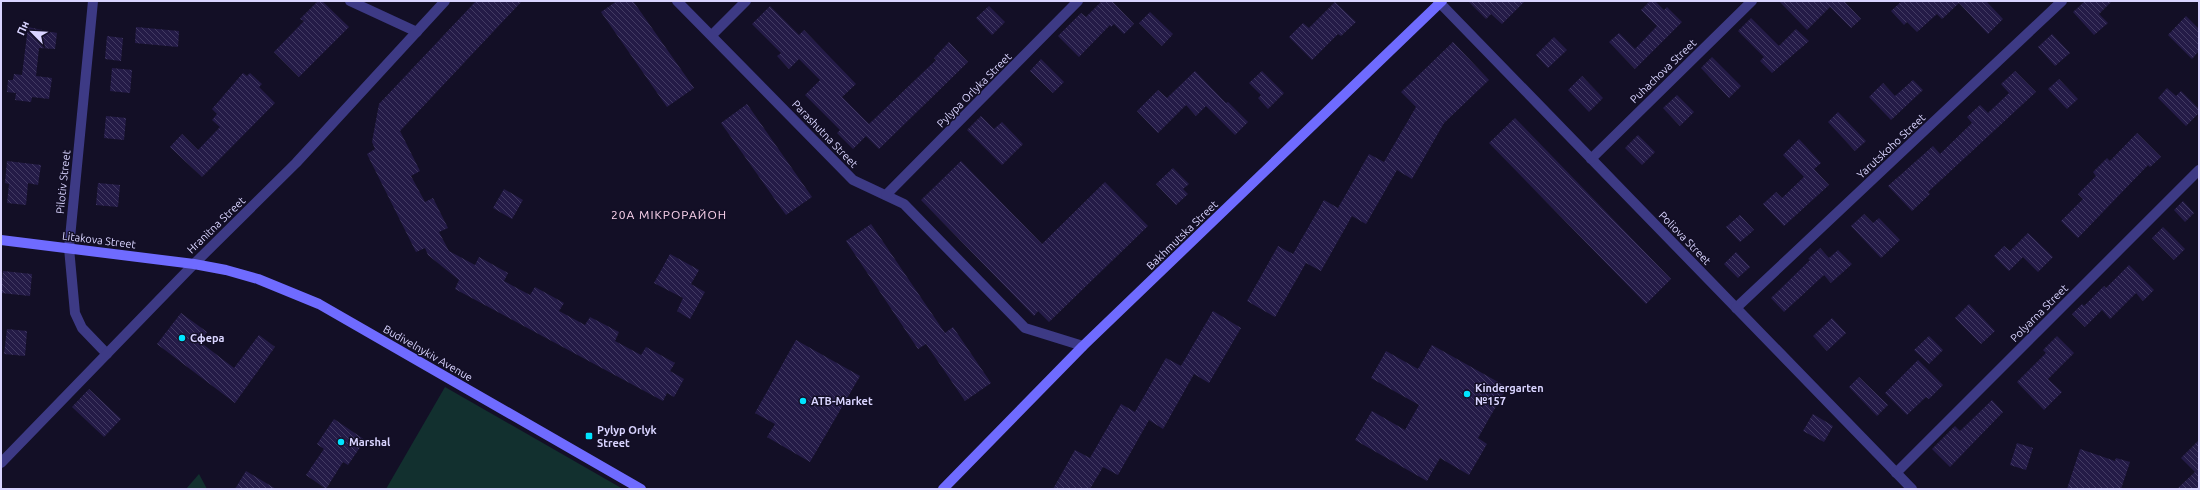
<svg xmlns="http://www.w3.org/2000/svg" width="2200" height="490" font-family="Ubuntu,sans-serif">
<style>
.grass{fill:#12302f}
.building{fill:url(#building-back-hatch)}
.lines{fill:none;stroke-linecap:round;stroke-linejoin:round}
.street{stroke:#3d3a85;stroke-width:10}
.secondary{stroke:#6f6bff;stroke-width:10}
.poi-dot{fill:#00e5ff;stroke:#130f26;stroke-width:1.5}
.labels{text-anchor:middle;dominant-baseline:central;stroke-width:3;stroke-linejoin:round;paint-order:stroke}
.street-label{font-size:11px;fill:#d9d4ff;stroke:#130f26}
.poi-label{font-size:11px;font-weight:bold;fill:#d9d4ff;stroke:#130f26;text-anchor:start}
.neighbourhood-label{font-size:12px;letter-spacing:1px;fill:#ffd6f0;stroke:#130f26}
</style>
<defs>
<pattern id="building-back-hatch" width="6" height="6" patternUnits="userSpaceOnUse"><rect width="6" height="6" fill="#241b47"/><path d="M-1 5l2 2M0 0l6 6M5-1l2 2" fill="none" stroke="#433b63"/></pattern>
</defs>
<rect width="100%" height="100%" fill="#130f26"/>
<!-- grass -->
<g class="grass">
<path d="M445 387 623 489H386Z"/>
<path d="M199 474 207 489H186Z"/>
</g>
<!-- building -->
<g class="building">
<path d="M318 1H322L349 27 299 77 274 52 304 21 300 19Z"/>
<path d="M476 1H522L400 131 420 171 411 176 425 202 433 198 448 228 439 232 449 251 475 265 479 257 508 273 504 281 530 295 535 287 564 303 559 311 585 325 590 317 619 332 615 341 641 355 646 347 675 363 670 371 684 379 674 397 667 393 663 401 455 289 459 280 428 255 425 248 416 252 367 154 375 149 372 142 379 104Z"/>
<path d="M617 1H633L694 88 667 107 601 12Z"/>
<path d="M1102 1H1112L1134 24 1124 34 1114 24 1111 27 1110 25 1079 57 1058 36 1081 13 1086 17Z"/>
<path d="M1468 1H1525L1502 24 1491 14 1486 19Z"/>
<path d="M1650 1H1655L1664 10 1667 7 1682 22 1635 69 1609 42 1619 33 1635 49 1657 26 1641 10Z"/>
<path d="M1779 1H1844L1861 19 1851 28 1830 7 1807 30Z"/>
<path d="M1902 1H1986L2003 19 1988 34 1959 3 1942 19 1937 14 1917 32 1907 22 1904 25 1891 11Z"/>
<path d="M2085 1H2112L2099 14 2108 23 2094 35 2073 12Z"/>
<path d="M1335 2 1356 22 1341 36 1338 34 1312 60 1289 37 1303 23 1309 28Z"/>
<path d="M770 6 799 35 804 30 856 84 842 97 869 124 936 60 934 58 949 42 968 62 879 149 866 136 853 149 837 133 840 130 805 95 820 80 799 59 789 69 777 56 781 53 752 24Z"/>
<path d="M989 6 1005 22 992 35 976 18Z"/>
<path d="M1150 12 1173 34 1162 46 1139 23Z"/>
<path d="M2186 16 2199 29V51L2192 59 2168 35Z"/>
<path d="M1751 18 1779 46 1796 29 1809 41 1772 73 1760 61 1764 57 1738 31Z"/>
<path d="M28 27 57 33 55 49 39 48 36 76 52 78 49 99 32 97 31 102 15 100 16 93 7 92 8 80H13L14 74 22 75Z"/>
<path d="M136 27 179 31 178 47 135 43Z"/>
<path d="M2052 34 2070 53 2055 66 2038 47Z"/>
<path d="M107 36 123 38 121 61 105 59Z"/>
<path d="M1554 37 1567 50 1548 68 1536 55Z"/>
<path d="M1453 42 1489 80 1444 123 1412 179 1397 170 1366 224 1352 216 1321 271 1306 263 1275 317 1247 301 1278 246 1293 254 1324 200 1338 208 1369 154 1384 162 1416 107 1401 92Z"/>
<path d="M1712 57 1741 86 1729 98 1701 68Z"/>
<path d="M1041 59 1064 82 1053 93 1030 71Z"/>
<path d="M112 68 132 70 130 93 110 91Z"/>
<path d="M1195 71 1226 103 1228 102 1248 122 1235 135 1206 106 1196 116 1186 105 1158 133 1137 111 1158 90 1167 98Z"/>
<path d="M1262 71 1284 93 1268 109 1258 98 1261 95 1249 83Z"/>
<path d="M2015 71 2036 92 1928 192 1930 194 1912 211 1888 186 1933 146 1940 154 1972 123 1967 117 1980 105 1988 113 2009 93 2001 84Z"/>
<path d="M243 73 247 76 250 73 262 84 259 87 275 103 202 177 170 147 182 134 198 150 220 127 212 120 217 114 212 109Z"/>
<path d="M1582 76 1603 98 1589 112 1568 90Z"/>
<path d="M2059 79 2078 99 2067 109 2048 89Z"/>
<path d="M1913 80 1923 90 1891 120 1869 97 1883 83 1895 96Z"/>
<path d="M2167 88 2176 96 2181 91 2199 109V113L2186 126 2158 98Z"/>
<path d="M1677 95 1694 112 1680 126 1663 108Z"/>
<path d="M747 104 812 197 786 215 721 123Z"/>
<path d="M1838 112 1866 141 1855 151 1828 122Z"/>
<path d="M106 116 126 118 124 140 104 138Z"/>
<path d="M981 116 994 129 1002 122 1023 144 1002 165 967 130Z"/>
<path d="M1515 118 1671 279 1646 304 1489 143Z"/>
<path d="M2137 133 2161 157 2150 167 2148 165 2078 238 2061 221 2083 199 2078 194 2096 176 2093 172 2107 158 2110 161Z"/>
<path d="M1638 135 1655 152 1642 165 1625 148Z"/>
<path d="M1799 139 1821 163 1814 169 1829 185 1784 226 1763 204 1776 192 1782 198 1804 177 1783 155Z"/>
<path d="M7 161 41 165 38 185 28 183 26 205 7 203 9 184 5 183Z"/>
<path d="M961 161 1042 244 1105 182 1148 226 1049 322 1038 311 1034 316 921 200Z"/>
<path d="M1173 168 1189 184 1183 189 1188 194 1176 205 1156 184Z"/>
<path d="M98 183 120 185 118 207 96 205Z"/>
<path d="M504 189 523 200 512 219 493 208Z"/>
<path d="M2183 201 2194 213 2185 222 2174 210Z"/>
<path d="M1864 214 1873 223 1879 218 1900 240 1881 258 1851 226Z"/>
<path d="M1740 215 1754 230 1740 242 1726 227Z"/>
<path d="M871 224 945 333 953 327 991 383 965 401 926 344 918 349 846 241Z"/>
<path d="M2163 227 2185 249 2174 260 2152 238Z"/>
<path d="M2028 233 2053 257 2038 272 2023 257 2009 271 1994 256 2004 246 2010 251Z"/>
<path d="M1820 248 1829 258 1838 250 1852 264 1831 283 1824 275 1784 312 1771 298 1810 260 1808 259Z"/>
<path d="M1736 252 1750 267 1738 278 1724 264Z"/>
<path d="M670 254 699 270 691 284 705 292 690 319 677 311 683 298 654 283Z"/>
<path d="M2129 265 2154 290 2143 301 2136 293 2110 319 2102 310 2085 327 2072 314 2082 304 2084 306 2104 286 2106 288Z"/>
<path d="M3 271 32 274 30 296 1 293Z"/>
<path d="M1969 304 1995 331 1981 344 1955 318Z"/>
<path d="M1213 311 1241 328 1209 383 1194 374 1163 429 1149 420 1118 475 1103 467 1090 489H1053L1075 450 1090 458 1121 404 1135 412 1166 358 1181 366Z"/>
<path d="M181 313 207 332 200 342 234 368 259 335 275 347 235 403 157 344Z"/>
<path d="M1832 318 1846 333 1827 351 1813 336Z"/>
<path d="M7 329 27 331 25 356 4 354Z"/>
<path d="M1929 336 1943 350 1929 364 1914 350Z"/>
<path d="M2057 336 2074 353 2048 379 2062 392 2044 410 2017 382 2046 353 2043 350Z"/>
<path d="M796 340 860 376 810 462 767 437 775 424 755 413Z"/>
<path d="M1432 345 1507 387 1478 438 1487 444 1469 475 1440 458 1427 481 1355 440 1372 411 1405 430 1419 405 1371 378 1386 351 1418 369Z"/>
<path d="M1918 360 1943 385 1929 399 1926 397 1907 415 1885 393Z"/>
<path d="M1859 377 1888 405 1877 416 1849 387Z"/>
<path d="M89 389 121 419 104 437 72 407Z"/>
<path d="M1992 400 2003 412 1950 467 1932 449 1955 426 1960 431Z"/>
<path d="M1813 414 1833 426 1824 442 1803 431Z"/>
<path d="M334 419 365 440 348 465 343 462 326 489 306 475 324 449 317 444Z"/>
<path d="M2199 440V489H2177L2195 472 2181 458Z"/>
<path d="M2017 443 2033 448 2026 470 2010 465Z"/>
<path d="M2080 449 2115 461 2116 458 2130 462 2121 489H2067Z"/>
<path d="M246 471 276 489H235Z"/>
</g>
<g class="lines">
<!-- street -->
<g class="street">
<path d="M93 1 69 248 75 313 82 328 107 354"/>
<path d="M350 1 417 32"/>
<path d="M677 1 853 180 904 204 1025 328 1083 346"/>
<path d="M1438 1 1912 489"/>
<path d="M712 35 746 1"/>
<path d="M1591 159 1752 1"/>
<path d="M886 195 1078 1"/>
<path d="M1736 308 2062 1"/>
<path d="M1 463 194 264 296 163 445 1"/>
<path d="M1896 473 2199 170"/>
</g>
<!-- secondary -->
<g class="secondary">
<path d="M1 240 194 264 226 270 258 279 319 304 641 489"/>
<path d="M943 489 1083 346 1442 1"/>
</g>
</g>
<!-- markers -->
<g class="poi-dot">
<circle cx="182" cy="338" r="4"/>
<circle cx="1467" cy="394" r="4"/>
<circle cx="803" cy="401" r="4"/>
<rect x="585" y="432" width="8" height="8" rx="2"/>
<circle cx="341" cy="442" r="4"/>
</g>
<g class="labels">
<!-- street labels -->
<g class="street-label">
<text transform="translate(1663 71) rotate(-44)">Puhachova Street</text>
<text transform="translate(974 90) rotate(-45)">Pylypa Orlyka Street</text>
<text transform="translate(825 134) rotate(46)">Parashutna Street</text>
<text transform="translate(1891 146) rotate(-43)">Yarutskoho Street</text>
<text transform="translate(63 182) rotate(-84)">Pilotiv Street</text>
<text transform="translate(216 225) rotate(-44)">Hranitna Street</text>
<text transform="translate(1182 235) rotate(-44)">Bakhmutska Street</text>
<text transform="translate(1685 238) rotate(46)">Poliova Street</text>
<text transform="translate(99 240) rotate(7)">Litakova Street</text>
<text transform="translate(2039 313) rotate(-45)">Polyarna Street</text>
<text transform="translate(428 353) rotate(30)">Budivelnykiv Avenue</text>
</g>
<!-- poi labels -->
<g class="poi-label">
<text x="190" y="338">Сфера</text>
<text x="1475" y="388">Kindergarten<tspan x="1475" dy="13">№157</tspan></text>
<text x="811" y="401">ATB-Market</text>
<text x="597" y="430">Pylyp Orlyk<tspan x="597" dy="13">Street</tspan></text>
<text x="349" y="442">Marshal</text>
</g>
<!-- neighbourhood labels -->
<g class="neighbourhood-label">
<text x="669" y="214">20А МІКРОРАЙОН</text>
</g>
</g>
<!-- border -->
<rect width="2200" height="490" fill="none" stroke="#d9d4ff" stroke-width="4"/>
<!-- north arrow -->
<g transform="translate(32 32) rotate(294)" stroke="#130f26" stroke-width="3" paint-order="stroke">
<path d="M0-3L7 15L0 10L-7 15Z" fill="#d9d4ff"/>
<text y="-6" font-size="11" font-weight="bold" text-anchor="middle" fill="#d9d4ff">Пн</text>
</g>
</svg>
